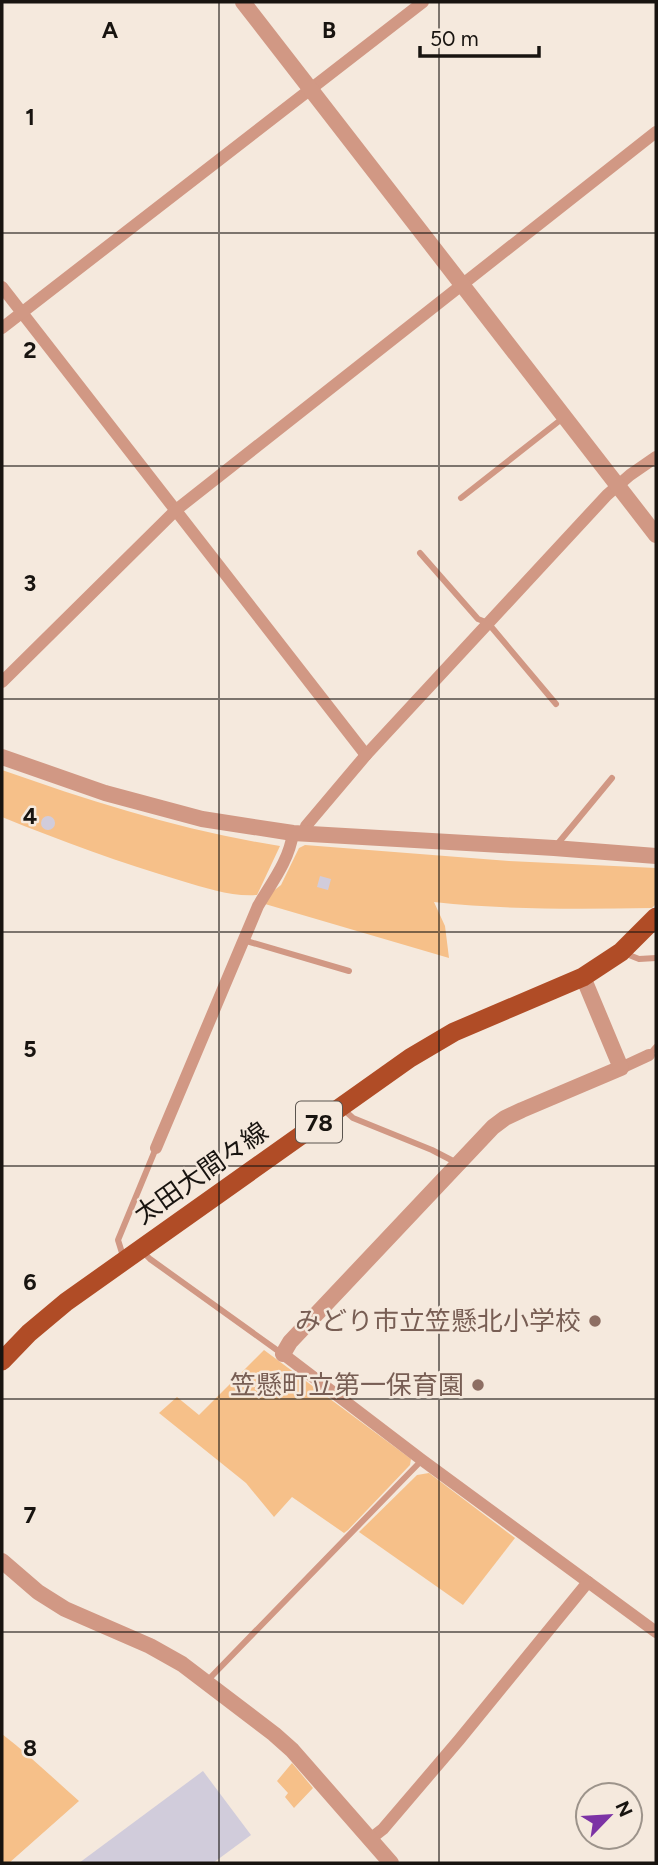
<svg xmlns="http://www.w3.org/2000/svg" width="658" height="1865" font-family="Figtree,'Noto Sans JP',sans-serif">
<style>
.green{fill:#f6c089}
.building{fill:#d1ccdb}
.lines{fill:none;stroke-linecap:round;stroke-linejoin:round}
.service{stroke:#d19884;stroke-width:6}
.minor{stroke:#d19884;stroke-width:12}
.tertiary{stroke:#d19884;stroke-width:16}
.primary{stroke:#b04c26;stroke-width:19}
.grid{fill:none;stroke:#181410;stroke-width:2;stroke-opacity:0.55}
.education-dot{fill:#8d6e63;stroke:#f5e9dd;stroke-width:2.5}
.labels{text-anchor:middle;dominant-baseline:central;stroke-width:5;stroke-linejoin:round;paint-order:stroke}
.shield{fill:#f5e9dd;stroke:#5a544e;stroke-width:2}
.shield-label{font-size:24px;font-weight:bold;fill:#181410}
.street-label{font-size:26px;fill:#181410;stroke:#f5e9dd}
.education-label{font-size:26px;fill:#785e54;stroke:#f5e9dd;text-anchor:end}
.grid-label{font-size:23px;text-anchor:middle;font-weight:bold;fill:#181410;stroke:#f5e9dd;stroke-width:5;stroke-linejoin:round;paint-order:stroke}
</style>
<rect width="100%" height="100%" fill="#f5e9dd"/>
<!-- green -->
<g class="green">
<path d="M2 770C93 802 184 831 280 846L257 895C232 897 206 888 182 881 121 863 61 841 2 817Z"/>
<path d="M305 845 509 861 656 868V904L652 908C580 909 507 910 434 902L445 926 449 958 265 904 272 892 281 885 299 848Z"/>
<path d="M264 1350 411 1459 410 1465 348 1530 344 1533 292 1497 274 1517 246 1483 159 1413 177 1397 199 1415Z"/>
<path d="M429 1473 515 1538 463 1605 359 1532 417 1475Z"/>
<path d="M2 1734C29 1755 53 1778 79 1801L9 1863H2Z"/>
<path d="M292 1763 313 1788 294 1808 285 1797 288 1793 277 1781Z"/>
</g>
<!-- building -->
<g class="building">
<circle cx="48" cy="823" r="7"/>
<path d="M320 876 331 879 328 890 317 887Z"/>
<path d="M203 1771 251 1835 213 1863H79Z"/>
</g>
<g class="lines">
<!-- service -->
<g class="service">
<path d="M461 498 563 418"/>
<path d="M420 553 478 619 488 623 556 704"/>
<path d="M555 847 612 778"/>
<path d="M243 940 349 971"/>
<path d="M624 953 639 959 656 958"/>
<path d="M649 1055 656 1047"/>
<path d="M343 1109 353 1118 432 1150 457 1163"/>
<path d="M143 1252 150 1259 281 1353"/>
<path d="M123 1256 118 1240 156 1148"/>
<path d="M208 1680 422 1460"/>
</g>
<!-- minor -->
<g class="minor">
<path d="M2 287 366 755"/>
<path d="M2 328 423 2"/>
<path d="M2 682 176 510 656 132"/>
<path d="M305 833 306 826 366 755 607 495 630 475 656 457"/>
<path d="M621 1068 649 1055"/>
<path d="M156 1148 258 906C272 882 289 861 293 833"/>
<path d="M283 1354 422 1460 656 1632"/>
<path d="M369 1840 383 1829 459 1740 588 1582"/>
</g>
<!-- tertiary -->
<g class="tertiary">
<path d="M243 2 656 535"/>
<path d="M2 757 105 793 202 819 293 833 554 848 656 856"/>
<path d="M283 1354 290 1342 493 1127 505 1118 522 1110 621 1068 583 977"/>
<path d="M2 1561 38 1592 65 1609 150 1646 182 1664 274 1734 292 1750 391 1863"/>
</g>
<!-- primary -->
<path class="primary" d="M2 1361 29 1333 66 1302 410 1058 454 1032 583 977 621 952 656 917"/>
</g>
<!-- grid -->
<path class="grid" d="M219 2V1863M439 2V1863M2 233H656M2 466H656M2 699H656M2 932H656M2 1166H656M2 1399H656M2 1632H656"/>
<!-- markers -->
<g class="education-dot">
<circle cx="595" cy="1321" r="7"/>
<circle cx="478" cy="1385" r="7"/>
</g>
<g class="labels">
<!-- shield labels -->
<rect class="shield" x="296" y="1101.5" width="46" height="41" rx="5"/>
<g class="shield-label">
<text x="319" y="1122">78</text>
</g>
<!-- street labels -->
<g class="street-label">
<text transform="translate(201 1173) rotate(-35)">太田大間々線</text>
</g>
<!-- education labels -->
<g class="education-label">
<text x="581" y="1321">みどり市立笠懸北小学校</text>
<text x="464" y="1385">笠懸町立第一保育園</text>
</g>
</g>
<g class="grid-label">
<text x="110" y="38">A</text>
<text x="329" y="38">B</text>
<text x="30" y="125">1</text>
<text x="30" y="358">2</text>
<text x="30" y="591">3</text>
<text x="30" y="824">4</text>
<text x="30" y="1057">5</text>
<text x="30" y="1290">6</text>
<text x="30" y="1523">7</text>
<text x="30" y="1756">8</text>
</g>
<!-- border -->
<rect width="658" height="1865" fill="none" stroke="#181410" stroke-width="7"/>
<!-- north arrow -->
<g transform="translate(609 1816) rotate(65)"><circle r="33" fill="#f5e9dd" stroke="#9d948b" stroke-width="2"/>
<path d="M0-5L12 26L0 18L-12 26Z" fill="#7c33a5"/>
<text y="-10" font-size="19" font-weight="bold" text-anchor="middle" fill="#181410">N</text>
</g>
<!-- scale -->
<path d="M420 46v10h119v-10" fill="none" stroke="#181410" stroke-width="3.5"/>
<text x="430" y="46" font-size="21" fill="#181410" stroke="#f5e9dd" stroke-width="5" paint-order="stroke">50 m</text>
</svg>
